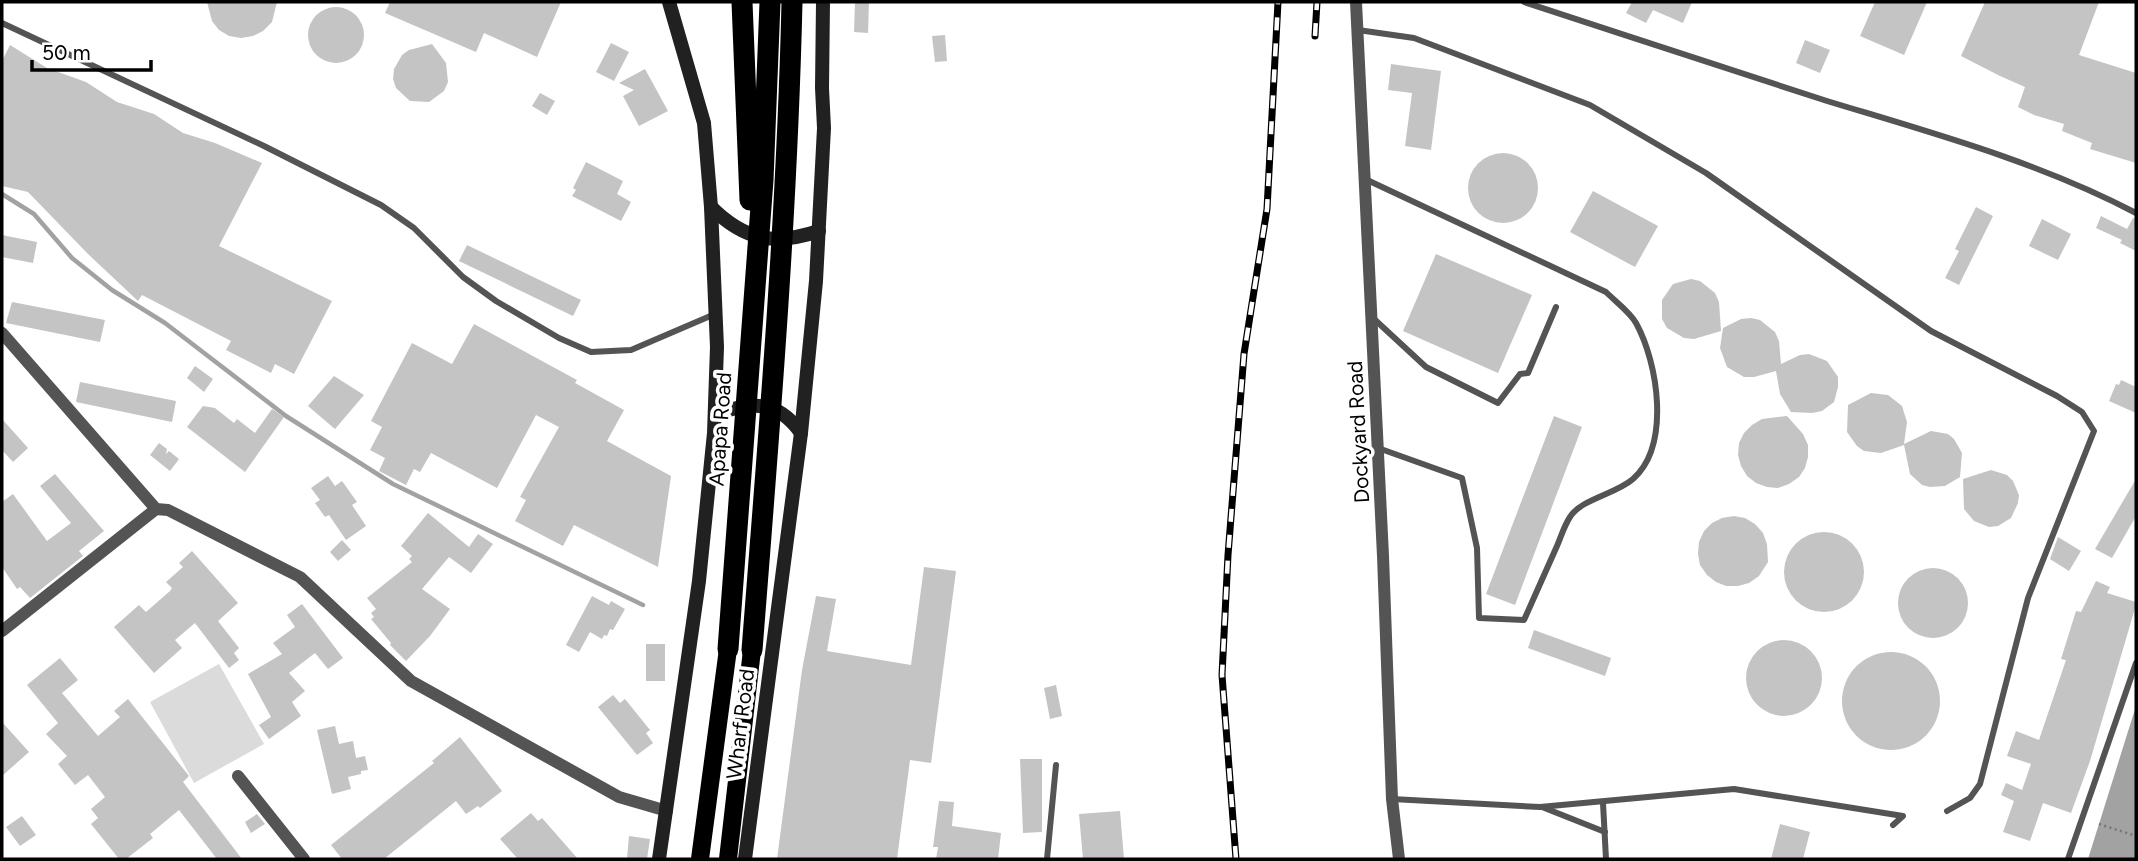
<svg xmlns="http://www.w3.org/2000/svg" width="2138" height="861" font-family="Figtree,sans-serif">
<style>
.green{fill:#dbdbdb}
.water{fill:#a2a2a2}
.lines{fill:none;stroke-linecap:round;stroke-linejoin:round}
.stream{stroke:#a2a2a2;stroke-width:4.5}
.building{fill:#c4c4c4}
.path{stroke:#767676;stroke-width:2.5;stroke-dasharray:2 3.5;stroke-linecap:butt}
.lane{stroke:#545454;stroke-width:6}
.street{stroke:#545454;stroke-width:12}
.secondary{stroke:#212121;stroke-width:14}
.primary{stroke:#000;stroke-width:18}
.highway{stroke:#000;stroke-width:21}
.rail-casing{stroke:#000;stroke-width:7}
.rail{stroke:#fff;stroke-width:4.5;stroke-dasharray:13;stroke-linecap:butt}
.labels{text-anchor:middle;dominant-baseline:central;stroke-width:7;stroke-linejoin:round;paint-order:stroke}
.street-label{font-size:21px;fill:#000;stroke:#fff}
</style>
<rect width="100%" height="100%" fill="#fff"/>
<!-- green -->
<path class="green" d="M219 664 264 744 194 783 150 702Z"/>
<!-- water -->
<path class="water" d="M2136 706V859H2088Z"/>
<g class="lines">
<!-- stream -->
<path class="stream" d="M2 194 34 214 72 258 112 290 165 323 286 416 393 484 643 605"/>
</g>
<!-- building -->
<g class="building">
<path d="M207 2H277L272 22 263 31 253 36 241 38 229 36 219 30 212 21Z"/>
<path d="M390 2H561L537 57 484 33 476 52 385 13Z"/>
<path d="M855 2H869L868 33 854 32Z"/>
<path d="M1632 2H1692L1683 23 1653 10 1646 23 1626 13Z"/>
<path d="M1875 2H1927L1904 55 1860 36Z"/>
<path d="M1985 2H2099L2079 55 2136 73V163L2090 149 2092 143 2062 131 2064 124 2034 115 2018 107 2025 87 2000 76 1961 56Z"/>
<circle cx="336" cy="35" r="28"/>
<path d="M945 35 947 61 935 62 932 36Z"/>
<path d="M1805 40 1830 50 1820 73 1796 63Z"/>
<path d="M611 43 629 52 614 81 596 72Z"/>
<path d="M432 44 446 63 448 82 444 91 429 102 410 101 396 88 393 79 394 69 402 55 409 50Z"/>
<path d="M10 45 47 68 86 82 117 102 154 114 183 133 215 143 262 163 219 246 332 301 294 374 275 364 271 373 226 350 231 341 142 295 138 301 88 254 28 192 2 186V61Z"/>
<path d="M1391 64 1441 71 1431 150 1405 146 1412 93 1388 90Z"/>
<path d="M645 69 668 111 639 126 623 96 634 90 619 83Z"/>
<path d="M540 93 555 101 547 115 532 106Z"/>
<circle cx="1503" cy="188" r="35"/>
<path d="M586 162 623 181 617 194 631 202 621 221 572 196 576 190 573 188Z"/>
<path d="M1593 191 1658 226 1635 267 1570 232Z"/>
<path d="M1976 207 1993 216 1959 285 1945 278 1959 251 1955 249Z"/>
<path d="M2101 216 2127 229 2133 218 2136 219V251L2120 243 2122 240 2096 228Z"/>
<path d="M2042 219 2071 234 2058 260 2029 246Z"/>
<path d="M2 235 37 242 33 263 2 257Z"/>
<path d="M467 245 581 300 573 316 459 261Z"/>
<path d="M1436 254 1532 295 1498 373 1403 331Z"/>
<path d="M1691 279 1700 281 1715 293 1719 302 1721 331 1694 339 1684 338 1667 328 1662 319V300L1673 284Z"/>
<path d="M12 302 105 320 100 342 6 323Z"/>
<path d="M1751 318 1760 320 1775 332 1779 341 1781 364 1800 355 1809 354 1827 361 1838 377V387L1834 402 1822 411 1812 413 1791 412 1780 394 1776 371 1754 377H1744L1727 367 1720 348 1723 328 1741 319Z"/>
<path d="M474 324 577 380 575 383 624 410 607 441 671 476 658 567 574 525 563 546 515 521 526 500 520 497 559 427 536 415 497 488 431 453 420 472 414 469 406 485 379 471 385 458 370 450 382 427 371 421 412 343 452 364Z"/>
<path d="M195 366 213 379 204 392 187 378Z"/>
<path d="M334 376 364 395 335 429 308 406Z"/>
<path d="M2121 380 2136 387V413L2109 401 2116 384 2119 385Z"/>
<path d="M80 382 176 401 172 422 76 402Z"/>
<path d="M1871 393 1888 395 1902 406 1907 422 1904 444 1931 431 1948 434 1954 439 1962 453 1960 477 1945 486 1930 487 1922 485 1910 474 1904 445 1881 453 1864 451 1857 446 1847 432 1848 405Z"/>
<path d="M203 406 215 408 234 423 237 419 255 433 272 409 284 417 245 472 187 427Z"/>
<path d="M1554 416 1582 427 1515 605 1486 594Z"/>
<path d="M1787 416 1803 434 1808 445V457L1805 468 1799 477 1789 484 1778 488 1767 487 1756 483 1747 476 1741 466 1738 455 1739 443 1744 433 1752 425 1762 419Z"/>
<path d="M2 419 28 448 13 462 2 450Z"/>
<path d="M159 443 167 449 166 454 169 451 179 459 170 471 150 455Z"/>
<path d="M1991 470 2007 475 2013 481 2019 495 2018 503 2011 518 1998 526 1989 527 1974 521 1964 509 1963 479Z"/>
<path d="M55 474 104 531 79 551 83 556 30 598 20 587 17 589 2 567V502L13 494 47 541 71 523 40 486Z"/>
<path d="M328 476 335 486 342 481 357 502 352 505 366 526 346 540 329 515 325 517 315 503 320 500 311 488Z"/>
<path d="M2136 479V516L2112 558 2095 549Z"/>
<path d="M428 513 469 547 478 534 493 544 471 573 449 557 422 589 450 609 430 636 406 661 390 645 391 643 371 619 374 617 371 613 376 609 367 598 412 562 409 559 412 556 401 546Z"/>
<path d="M1734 516 1745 518 1755 524 1763 533 1767 544 1768 562 1759 576 1749 583 1738 586H1726L1716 582 1707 575 1700 565 1698 554 1699 542 1704 531 1712 523 1722 518Z"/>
<circle cx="1824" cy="572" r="40"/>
<path d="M2058 537 2081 551 2069 571 2050 559Z"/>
<path d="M342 540 351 550 338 561 330 552Z"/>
<path d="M192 551 238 603 218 621 239 648 234 653 239 660 229 668 195 623 175 640 182 648 154 673 114 627 139 605 146 612 170 591 172 588 166 582 183 567 179 563Z"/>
<path d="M924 567 956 571 931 763 910 760 897 859H777L802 670 816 596 836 599 827 651 911 665Z"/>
<circle cx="1933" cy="603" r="35"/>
<path d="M2096 581 2110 587 2107 593 2136 602V605L2090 761 2071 813 2043 803 2030 841 2003 832 2014 801 2001 795 2006 783 2022 790 2031 764 2007 756 2016 731 2039 740 2066 660 2061 659 2076 611 2081 612Z"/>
<path d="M592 596 609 605 611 601 625 609 613 630 610 629 607 636 604 635 602 639 590 632 579 652 566 645Z"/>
<path d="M302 604 343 658 328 669 315 653 289 673 305 691 292 702 301 716 269 739 259 725 271 717 248 674 282 654 273 643 295 627 287 615Z"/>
<path d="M1534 630 1611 658 1605 676 1528 648Z"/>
<circle cx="1784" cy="678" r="38"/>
<rect x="646" y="644" width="19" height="37"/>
<circle cx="1891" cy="701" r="49"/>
<path d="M60 658 78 680 62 693 98 736 120 717 114 711 128 699 189 776 183 782 242 859H217L179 810 150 834 153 838 126 859H119L91 824 98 818 91 809 105 797 88 775 75 785 58 764 67 756 46 734 58 723 27 685Z"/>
<path d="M1056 685 1062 716 1050 719 1044 688Z"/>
<path d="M613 695 620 703 625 699 650 730 646 733 653 743 637 755 598 707Z"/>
<path d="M2 722 29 752 2 776Z"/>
<path d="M335 726 339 744 353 741 356 758 365 756 368 770 361 771V774L348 777 351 789 332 794 317 730Z"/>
<path d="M460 737 502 791 480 808 478 806 466 814 456 801 384 859H342L331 845 434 763 432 761Z"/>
<path d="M1020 759H1042V832L1023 833Z"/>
<path d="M939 801 954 802 952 826 1001 833 998 859H936L938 847H933Z"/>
<path d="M1120 811 1124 859H1083L1079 814Z"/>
<path d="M531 813 538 821 542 818 578 859H518L500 839Z"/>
<path d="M257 814 265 824 251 833 245 822Z"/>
<path d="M22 816 36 835 20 846 6 827Z"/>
<path d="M1780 824 1810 832 1803 859H1771Z"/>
<path d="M629 836 650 839 647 859H627Z"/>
</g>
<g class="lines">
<!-- path -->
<path class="path" d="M2099 824 2136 836"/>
<!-- lane -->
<g class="lane">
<path d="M1524 2C1625 35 1726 69 1827 101 1932 133 2039 162 2136 213"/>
<path d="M2 23 264 146 381 205 414 228 463 277 496 301 559 338 591 352 631 350 715 314"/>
<path d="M1358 30 1414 38 1590 105 1706 173 1931 331 2057 396 2082 412 2094 431 2028 598 1980 784 1970 798 1947 811"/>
<path d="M1365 179 1606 292C1616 302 1630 312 1636 323 1658 363 1671 445 1633 479 1616 494 1581 499 1570 517 1564 526 1561 537 1557 546 1546 571 1535 595 1524 620L1479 618 1477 548 1462 478 1378 448"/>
<path d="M1373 318 1426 367 1498 403 1520 374 1528 373 1556 307"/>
<path d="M1392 799 1540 807 1734 789 1903 816 1893 825"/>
<path d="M1603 803 1606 859"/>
<path d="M1542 807 1605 832"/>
<path d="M1047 859 1056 765"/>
<path d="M2068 859 2136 663"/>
</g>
<!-- street -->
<g class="street">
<path d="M1356 2 1383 556 1392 799 1399 859"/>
<path d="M2 333 156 509 168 510 300 577 411 681 619 797 667 811"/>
<path d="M2 631 156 509"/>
<path d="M238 776 304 859"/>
</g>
<!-- secondary -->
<g class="secondary">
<path d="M711 207C744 240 774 246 819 231"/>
<path d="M715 414C751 402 777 399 801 433"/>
<path d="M659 859 699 581 714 433 717 347 711 207 704 123 669 2"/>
<path d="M745 859 801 433 816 281 824 128 822 88 823 2"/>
</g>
<!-- primary -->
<g class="primary">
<path d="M700 859 728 649"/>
<path d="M728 859 752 650"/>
</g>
<!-- highway -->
<g class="highway">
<path d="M742 2 750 200"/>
<path d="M728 649 763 180 770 2"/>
<path d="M752 650C769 434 787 218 792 2"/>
</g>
<defs>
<g id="rail">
<path d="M1315 36 1317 2"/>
<path d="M1236 859 1222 675 1228 555 1244 354 1267 209 1278 2"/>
</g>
</defs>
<!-- rail casing -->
<use href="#rail" class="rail-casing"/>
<!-- rail -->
<use href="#rail" class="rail"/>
</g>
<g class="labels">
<!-- street labels -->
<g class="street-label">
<text transform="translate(720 429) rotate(-86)">Apapa Road</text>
<text transform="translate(1358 432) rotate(-93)">Dockyard Road</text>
<text transform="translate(740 724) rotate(-83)">Wharf Road</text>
</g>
</g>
<!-- border -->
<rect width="2138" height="861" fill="none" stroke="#000000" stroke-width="7"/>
<!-- scale -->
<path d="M32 60v10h119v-10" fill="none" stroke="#000000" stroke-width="3.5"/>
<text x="42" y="60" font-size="21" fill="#000000" stroke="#ffffff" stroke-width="5" paint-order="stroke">50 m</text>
</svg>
